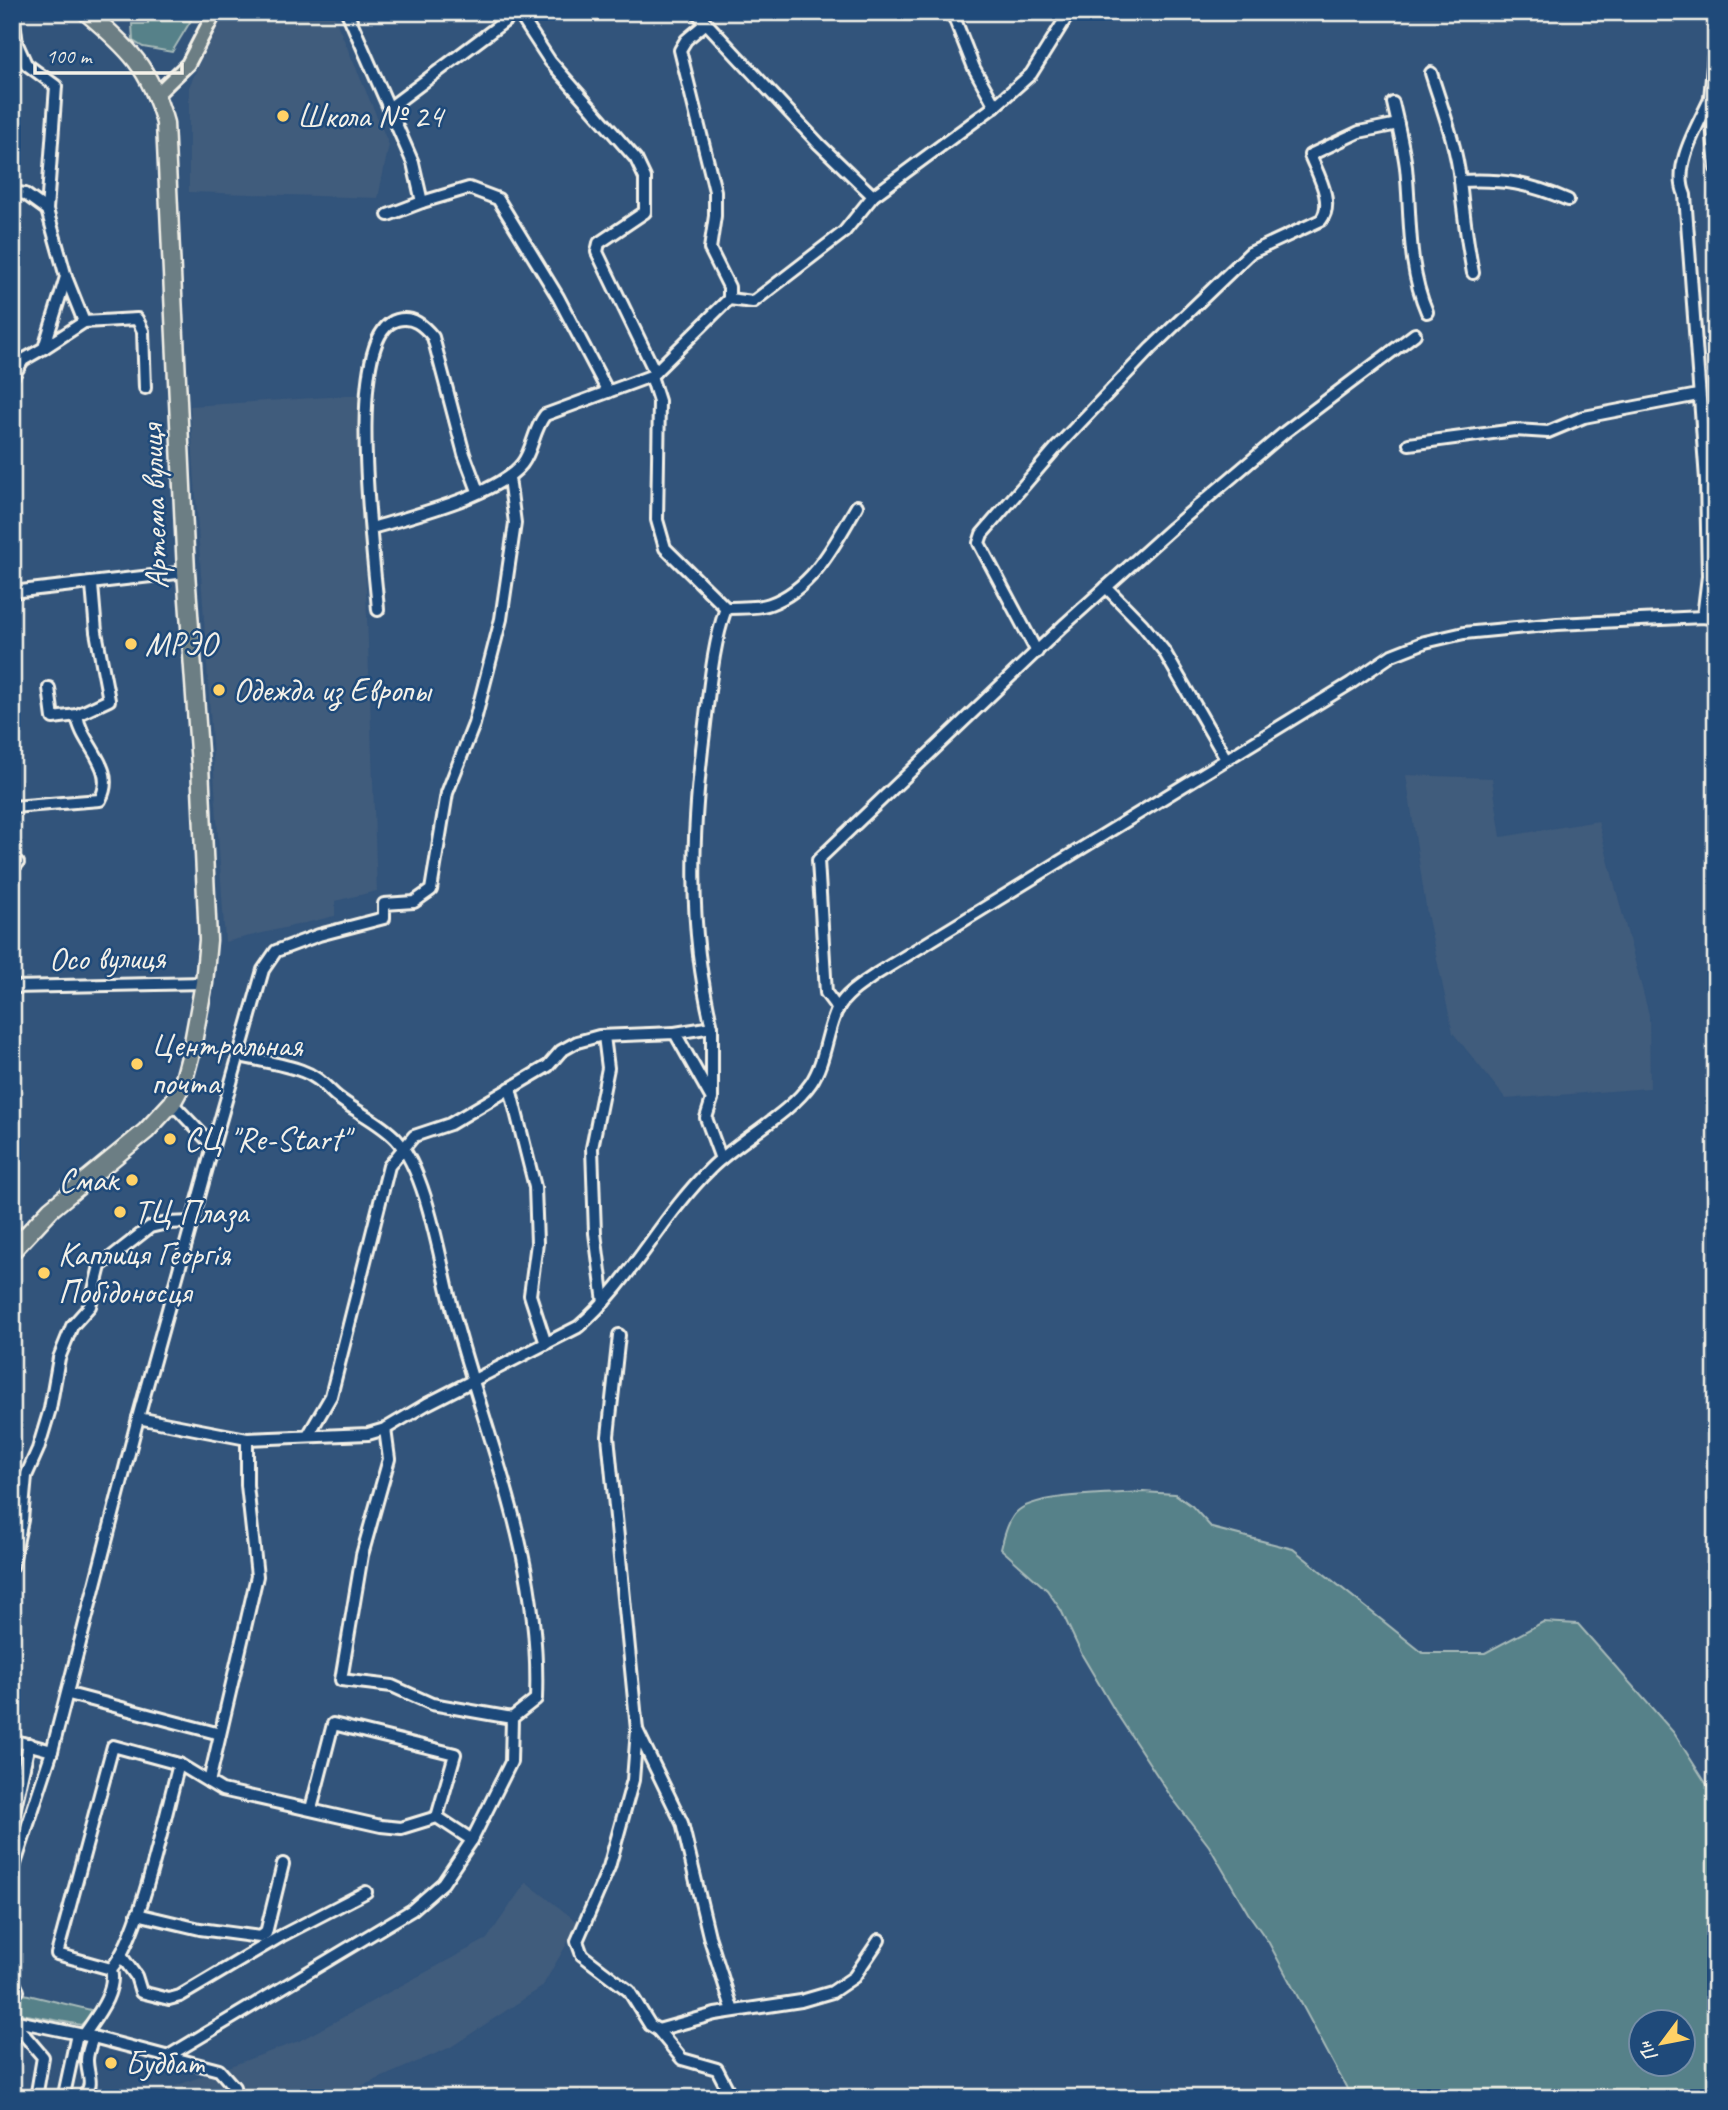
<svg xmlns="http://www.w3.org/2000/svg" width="1728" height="2110" font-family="Caveat,sans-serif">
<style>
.built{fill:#3f5b7c}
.green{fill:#578189;stroke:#a6b9b8;stroke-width:2;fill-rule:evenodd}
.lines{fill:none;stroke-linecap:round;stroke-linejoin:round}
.minor-casing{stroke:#f4f1e8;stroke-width:16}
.major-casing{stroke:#f4f1e8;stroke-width:18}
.highway-casing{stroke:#f4f1e8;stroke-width:21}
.minor{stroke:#1f4a7a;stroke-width:10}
.major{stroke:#6c7e84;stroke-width:12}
.highway{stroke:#6c7e84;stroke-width:16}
.poi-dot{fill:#ffd166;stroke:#1f4a7a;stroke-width:2.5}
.labels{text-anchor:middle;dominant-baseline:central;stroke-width:5;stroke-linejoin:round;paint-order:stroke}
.poi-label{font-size:33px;fill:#f4f1e8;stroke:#1f4a7a;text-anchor:start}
.street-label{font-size:33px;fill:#f4f1e8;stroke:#1f4a7a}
</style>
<rect width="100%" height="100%" fill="#32547b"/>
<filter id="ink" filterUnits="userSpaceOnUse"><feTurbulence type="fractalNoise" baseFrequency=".0143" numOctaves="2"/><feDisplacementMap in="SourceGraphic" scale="14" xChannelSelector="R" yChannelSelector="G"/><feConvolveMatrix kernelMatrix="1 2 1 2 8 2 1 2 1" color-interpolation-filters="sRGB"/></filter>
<g filter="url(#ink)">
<!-- built -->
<g class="built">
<path d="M222 12H332L389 145 378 198 189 192V87Z"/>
<path d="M359 395 377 891 335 901V916L225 942 190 406Z"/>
<path d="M1406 775 1492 778 1501 837 1598 821 1649 1015 1650 1088 1506 1099 1453 1033 1427 914Z"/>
<path d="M526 1882 579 1923 542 1987 451 2047 362 2086 326 2098H152L150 2095 299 2041 487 1939Z"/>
</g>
<!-- green -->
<g class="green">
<path d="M167 12H196L172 52 143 47 133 41 132 24H148V13L166 15Z"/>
<path d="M1143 1492 1175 1494 1192 1506 1212 1528 1293 1549 1423 1653H1485L1543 1622 1578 1624 1674 1733 1716 1799V2098H1352L1269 1943 1248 1913 1209 1846 1170 1795 1115 1711 1082 1655 1061 1610 1047 1590 1001 1549C1004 1537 1008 1518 1019 1510 1042 1493 1114 1494 1143 1492ZM1640 2022H1682V2064H1640Z"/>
<path d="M20 1993 95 2011 81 2025 16 2013Z"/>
</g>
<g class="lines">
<defs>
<g id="minor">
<path d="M347 12 413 163 422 202 469 188 498 199 558 297 608 392"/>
<path d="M518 12 550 61 636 159 645 178V212L599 243 597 252 655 372"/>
<path d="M696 12 819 144 873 196"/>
<path d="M952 12 974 68 995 106 1031 74 1066 18 1074 12"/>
<path d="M1716 32 1710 99 1716 168"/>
<path d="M1431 73C1442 108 1456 144 1460 180 1463 211 1467 241 1473 273"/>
<path d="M1393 103C1398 124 1403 145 1406 167 1411 215 1407 266 1427 312"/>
<path d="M389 108 517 12"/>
<path d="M1460 181C1504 179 1528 183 1568 200"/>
<path d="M12 192 25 194 47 210"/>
<path d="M388 215 422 202"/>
<path d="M729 299 753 302 844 232 873 196 995 106"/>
<path d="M84 322 137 319 143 331 145 388"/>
<path d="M44 348 84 322 66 277"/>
<path d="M651 376 659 401 657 520 665 548 726 608C713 645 710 684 705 724 692 828 687 924 712 1027L675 1033"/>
<path d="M12 378 23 360 44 348 66 277 47 210 56 86 26 64 17 44 13 12"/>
<path d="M1409 444 1515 430 1548 432 1584 417 1698 395"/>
<path d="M372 528C411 516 498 495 522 464 533 450 533 430 545 415L651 376 729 299V287L710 249 715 216V191L680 50 686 40 705 24"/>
<path d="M1106 587 1142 624 1164 651 1226 759"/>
<path d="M12 592 186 572"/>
<path d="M726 608C739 607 757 609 770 604 814 588 835 543 857 506"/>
<path d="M378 610C375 562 342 335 397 320 413 316 423 325 433 337L464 454 478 491"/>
<path d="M1703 617 1708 576 1706 480 1685 195C1672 166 1698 126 1710 99"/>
<path d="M1037 652 979 543 982 534 1056 448 1151 348 1250 253 1321 220C1335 203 1317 173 1310 155L1359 132 1398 124"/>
<path d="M77 715 109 700 96 632 92 585"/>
<path d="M12 807 100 800C118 767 81 746 77 715L53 718 49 688"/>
<path d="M12 862 18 863"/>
<path d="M12 987 204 983"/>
<path d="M838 1009 826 993 818 860 1063 626 1172 528 1285 432 1415 334"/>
<path d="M712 1027V1098"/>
<path d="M604 1036 608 1068 592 1148 595 1233 604 1302"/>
<path d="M240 1056C261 1061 283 1064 302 1071 317 1076 325 1086 336 1096 354 1111 379 1121 396 1139 429 1175 441 1270 455 1319 490 1450 541 1559 536 1699L512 1718 511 1762 472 1840"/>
<path d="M510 1088 535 1187 537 1243 530 1295 546 1344"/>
<path d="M213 1146 263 970 276 951 319 935 384 918V904L414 902 431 890 447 793 474 724 501 619 515 523 509 478"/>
<path d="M619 1335 608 1436 637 1730 633 1780 609 1867 577 1941 582 1955 629 1991 650 2025 658 2030 682 2059 717 2069 732 2098"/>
<path d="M138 1418 247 1439 368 1434 385 1429 427 1404 578 1327C630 1283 661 1217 710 1169 739 1140 789 1115 811 1083 826 1061 826 1031 838 1008 847 992 864 983 878 973L1351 683 1392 655 1425 642 1464 633 1557 624 1703 617 1716 619"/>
<path d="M385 1429 389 1459 362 1555 341 1680 392 1686 432 1704 512 1718"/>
<path d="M309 1434 331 1396 389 1166 414 1136 450 1124 548 1066 561 1051 577 1042 599 1036 675 1033 712 1099 706 1118 721 1159"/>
<path d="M12 1567 22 1520 26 1476 38 1449 50 1409 59 1358 72 1326 90 1306 100 1266 150 1227 167 1223 192 1222"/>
<path d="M69 1694 220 1734"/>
<path d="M637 1730 682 1823 709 1936 733 2011"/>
<path d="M12 1740 52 1751 12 1873"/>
<path d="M52 1751 138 1418 213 1146 172 1103"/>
<path d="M209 1782 257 1576 247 1485V1439"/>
<path d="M311 1809 333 1724 455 1754 437 1817"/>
<path d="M12 1821 29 1744"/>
<path d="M137 1914 200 1929 260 1937 266 1933 283 1864"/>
<path d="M122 1957 136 1976 141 1992 169 1999 180 1996 281 1936 366 1892"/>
<path d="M12 1979 18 1991"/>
<path d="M12 2020 93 2037 219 2070 234 2087 237 2098"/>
<path d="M20 2030 43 2057 36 2098"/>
<path d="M658 2030 715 2014 801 2001 832 1992 854 1977 879 1940"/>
<path d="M84 2035C96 2017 117 1992 111 1969L57 1954 113 1746 179 1764C166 1810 140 1938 111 1969"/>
<path d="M170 2055 412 1910 443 1883 472 1840 437 1817 401 1828 381 1826 222 1790 179 1764"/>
<path d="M66 2098 65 2090 77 2034"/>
<path d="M82 2098C96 2084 87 2076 87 2060 87 2053 91 2043 93 2037"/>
</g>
<path id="major" d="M157 94 188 64 215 12"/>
<path id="highway" d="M12 1251 51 1209 146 1131 172 1103 183 1083 191 1053 204 983 208 940 200 765 186 572 165 123C150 68 129 48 86 12"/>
</defs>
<!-- minor casing -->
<use href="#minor" class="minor-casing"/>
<!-- major casing -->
<use href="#major" class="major-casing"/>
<!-- highway casing -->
<use href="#highway" class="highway-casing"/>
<!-- minor -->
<use href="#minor" class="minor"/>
<!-- major -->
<use href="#major" class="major"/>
<!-- highway -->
<use href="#highway" class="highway"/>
</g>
</g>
<!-- markers -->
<g class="poi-dot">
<circle cx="283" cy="116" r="7"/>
<circle cx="131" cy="644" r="7"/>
<circle cx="219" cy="690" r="7"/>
<circle cx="137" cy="1064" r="7"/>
<circle cx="170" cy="1139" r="7"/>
<circle cx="132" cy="1180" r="7"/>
<circle cx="120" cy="1212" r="7"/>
<circle cx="44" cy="1273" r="7"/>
<circle cx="111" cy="2063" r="7"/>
</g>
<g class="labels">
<!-- poi labels -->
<g class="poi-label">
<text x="297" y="116">Школа № 24</text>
<text x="145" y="644">МРЭО</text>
<text x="233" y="690">Одежда из Европы</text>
<text x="151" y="1045">Центральная<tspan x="151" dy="38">почта</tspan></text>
<text x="184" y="1139">СЦ "Re-Start"</text>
<text x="118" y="1180" text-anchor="end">Смак</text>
<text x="134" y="1212">ТЦ Плаза</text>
<text x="58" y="1254">Каплиця Георгія<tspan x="58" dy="38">Побідоносця</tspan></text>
<text x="125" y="2063">Будбат</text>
</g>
<!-- street labels -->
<g class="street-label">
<text transform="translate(154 507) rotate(-92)">Артема вулиця</text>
<text transform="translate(107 958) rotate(-1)">Осо вулиця</text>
</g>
</g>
<!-- margin -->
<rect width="1728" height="2110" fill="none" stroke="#1f4a7a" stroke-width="42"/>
<rect x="21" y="21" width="1686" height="2068" fill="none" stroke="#f4f1e8" stroke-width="2.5" filter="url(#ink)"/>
<!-- north arrow -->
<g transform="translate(1662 2043) rotate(238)"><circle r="33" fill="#1f4a7a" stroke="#748da6" stroke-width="2"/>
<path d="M0-5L12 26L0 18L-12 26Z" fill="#ffd166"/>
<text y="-10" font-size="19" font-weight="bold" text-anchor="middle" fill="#f4f1e8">Пн</text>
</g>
<!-- scale -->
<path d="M35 63v10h147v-10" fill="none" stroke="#f4f1e8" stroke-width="3.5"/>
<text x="46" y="63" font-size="21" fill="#f4f1e8" stroke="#1f4a7a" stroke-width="5" paint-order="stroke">100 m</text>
</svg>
